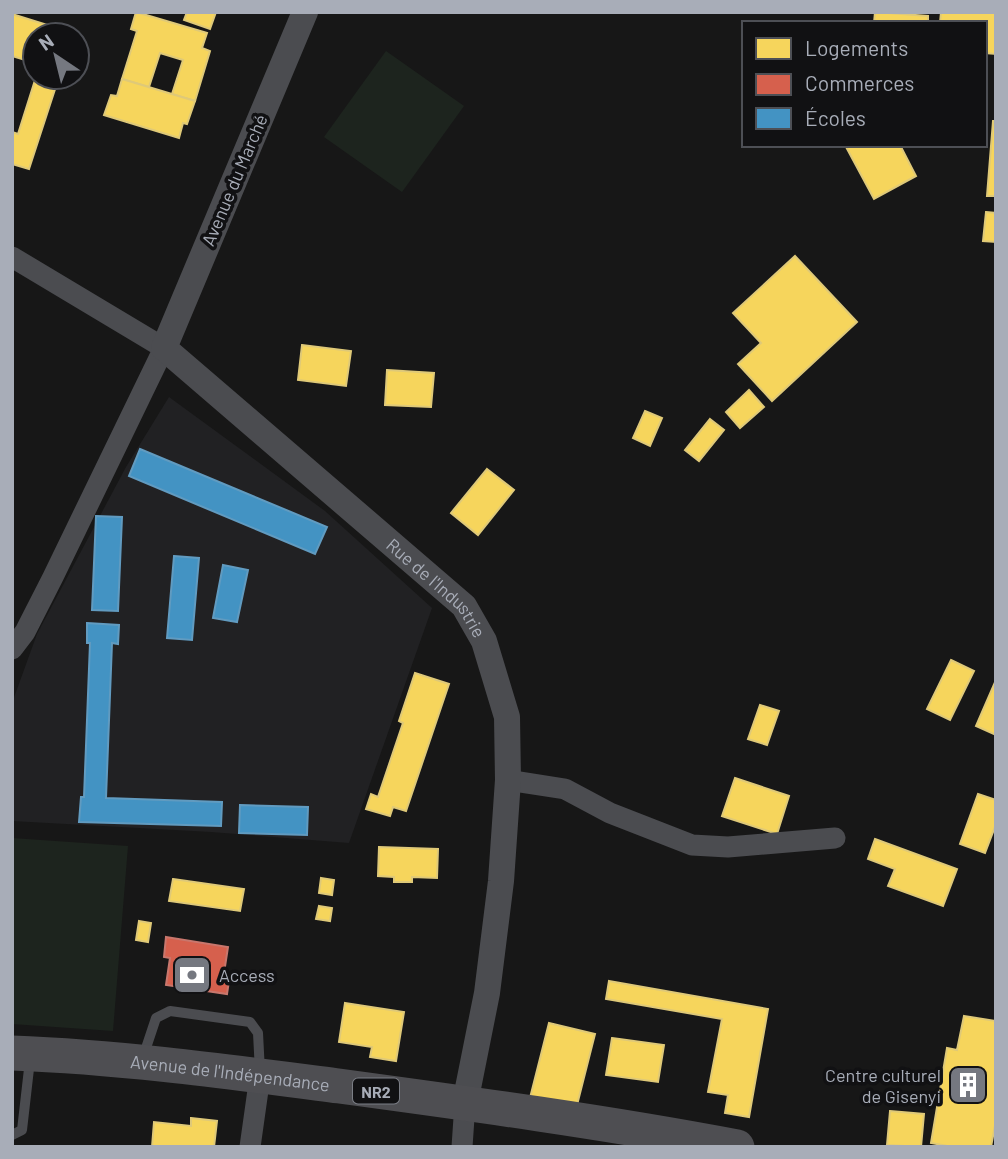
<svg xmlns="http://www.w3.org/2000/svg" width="1008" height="1159" font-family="Barlow,sans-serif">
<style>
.built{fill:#212123}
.green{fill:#1d241e}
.homes{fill:#f6d55c;stroke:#dfc978;stroke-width:2}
.shops{fill:#d6604d;stroke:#c8776d;stroke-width:2}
.schools{fill:#4393c3;stroke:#619bc0;stroke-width:2}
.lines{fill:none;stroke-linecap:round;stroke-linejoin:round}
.service{stroke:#4b4c50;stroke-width:10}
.minor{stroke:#4b4c50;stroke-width:21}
.tertiary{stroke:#4b4c50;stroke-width:26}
.trunk{stroke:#4e4e52;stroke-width:35}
.labels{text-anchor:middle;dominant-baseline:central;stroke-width:7;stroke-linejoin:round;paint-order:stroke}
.shield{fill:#111113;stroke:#7b7e86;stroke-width:2}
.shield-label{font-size:16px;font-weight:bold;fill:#a8adb8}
.street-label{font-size:18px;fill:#a8adb8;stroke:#111113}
.poi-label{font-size:18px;fill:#a8adb8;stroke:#111113;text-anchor:start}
</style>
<rect width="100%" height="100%" fill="#171717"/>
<!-- built -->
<path class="built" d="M169 397 325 511 432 608 349 843 211 832 12 821V703L37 634 126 467Z"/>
<!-- green -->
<g class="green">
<path d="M386 51 464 106 402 192 324 137Z"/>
<path d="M12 838 128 846 113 1031 12 1024Z"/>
</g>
<!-- homes -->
<g class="homes">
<path d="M136 12 207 33 202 48 210 51 195 101 172 94 183 60 160 53 149 87 122 79 137 31 131 29Z"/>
<path d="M187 12H216L210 29 184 20Z"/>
<path d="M875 12 928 16V23H874Z"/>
<path d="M941 12H996V54L985 53V23H940Z"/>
<path d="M12 14 73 33V35H35V63L12 56Z"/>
<path d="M36 77H59L29 169 12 164V132L18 134Z"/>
<path d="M122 79 195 101 187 124 183 123 179 138 104 115 111 95 117 96Z"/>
<path d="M993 121H996V196H987Z"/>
<path d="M845 145H900L916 176 874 199Z"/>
<path d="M986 212 996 213V242L983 241Z"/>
<path d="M795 256 857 322 772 401 738 364 761 343 733 313Z"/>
<path d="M302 345 351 351 346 386 298 380Z"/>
<path d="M387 370 434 373 431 407 385 405Z"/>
<path d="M749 390 764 407 740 428 726 412Z"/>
<path d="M645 411 662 418 650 446 633 438Z"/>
<path d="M710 419 724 430 699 461 685 450Z"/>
<path d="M487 469 514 490 478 535 451 513Z"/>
<path d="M951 660 974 671 950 720 927 709Z"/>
<path d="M415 673 449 684 406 811 393 807 390 816 366 809 371 794 378 797 403 723 399 721Z"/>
<path d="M996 680V735L976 726Z"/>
<path d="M760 705 779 711 767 745 748 739Z"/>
<path d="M735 778 789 796 777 834 722 816Z"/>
<path d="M978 794 996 800V824L985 853 960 844Z"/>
<path d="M875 839 957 869 943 906 888 886 895 869 868 859Z"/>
<path d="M379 847 438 849 437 878 412 877V882H394V877L378 876Z"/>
<path d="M321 878 334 880 332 895 319 893Z"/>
<path d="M173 879 244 889 240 911 169 901Z"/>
<path d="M319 906 332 908 330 921 316 919Z"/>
<path d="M139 921 151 923 148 942 136 940Z"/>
<path d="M609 981 768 1009 749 1117 725 1113 728 1095 708 1092 722 1019 606 999Z"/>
<path d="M345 1003 404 1012 396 1061 370 1057 372 1047 339 1042Z"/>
<path d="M964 1016 996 1021V1120L991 1147H953L931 1143 947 1048 957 1050Z"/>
<path d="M549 1023 595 1034 576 1109 530 1098Z"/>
<path d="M612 1038 664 1045 658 1082 606 1075Z"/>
<path d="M890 1111 924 1114 921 1147 887 1145Z"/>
<path d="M191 1118 217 1121 214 1147H152L154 1122 191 1126Z"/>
</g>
<!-- shops -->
<path class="shops" d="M166 937 228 947 224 973 230 974 227 994 166 985 170 958 164 957Z"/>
<!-- schools -->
<g class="schools">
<path d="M140 449 327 527 315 554 129 476Z"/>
<path d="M96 516 122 517 118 611 92 610Z"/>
<path d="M174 556 199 558 192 640 167 638Z"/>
<path d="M223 565 248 570 237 622 213 618Z"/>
<path d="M87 623 119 625 118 644 112 643 106 798 222 802 221 826 79 822 81 797H84L90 643H87Z"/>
<path d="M240 805 308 807 307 835 239 833Z"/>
</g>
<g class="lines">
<!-- service -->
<g class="service">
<path d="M143 1057 156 1018 170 1011 250 1022 258 1033 260 1072"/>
<path d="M12 1135 22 1130 30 1060"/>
</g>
<!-- minor -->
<g class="minor">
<path d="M12 257 164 348 53 577 25 632 12 649"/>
<path d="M508 780 565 789 610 813 692 845 728 847 835 838"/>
<path d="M250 1147 260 1076"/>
<path d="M462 1147 465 1103"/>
</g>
<!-- tertiary -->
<path class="tertiary" id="s1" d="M305 12 164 348 464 606 484 641 507 717 508 780 501 881 487 993 465 1103"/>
<!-- trunk -->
<path class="trunk" id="s2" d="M12 1053C121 1057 231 1072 339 1086 472 1104 605 1122 737 1147"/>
</g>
<!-- icons -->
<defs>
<symbol id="bank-square" viewBox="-11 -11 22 22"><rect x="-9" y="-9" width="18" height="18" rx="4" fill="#757880" stroke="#111113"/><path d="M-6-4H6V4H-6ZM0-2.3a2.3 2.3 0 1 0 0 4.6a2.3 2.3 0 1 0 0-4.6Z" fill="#fff"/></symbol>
<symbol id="building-square" viewBox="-11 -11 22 22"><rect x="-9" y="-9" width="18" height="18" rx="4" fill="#757880" stroke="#111113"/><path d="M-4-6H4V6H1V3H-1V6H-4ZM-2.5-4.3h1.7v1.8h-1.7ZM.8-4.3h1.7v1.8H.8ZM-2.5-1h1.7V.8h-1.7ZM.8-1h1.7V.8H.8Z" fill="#fff"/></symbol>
</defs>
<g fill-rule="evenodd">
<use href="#bank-square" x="170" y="953" width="44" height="44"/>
<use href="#building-square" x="946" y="1063" width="44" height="44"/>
</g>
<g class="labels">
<!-- shield labels -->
<rect class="shield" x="353" y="1078.5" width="46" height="25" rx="5"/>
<g class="shield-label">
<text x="376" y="1091">NR2</text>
</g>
<!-- street labels -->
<g class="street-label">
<text transform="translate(234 180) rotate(-67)">Avenue du Marché</text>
<text stroke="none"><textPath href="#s1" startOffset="728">Rue de l'Industrie</textPath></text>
<text stroke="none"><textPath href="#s2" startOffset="219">Avenue de l'Indépendance</textPath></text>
</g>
<!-- poi labels -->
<g class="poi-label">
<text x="219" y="975">Access</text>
<text x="941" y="1075" text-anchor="end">Centre culturel<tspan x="941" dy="21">de Gisenyi</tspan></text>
</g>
</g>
<!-- border -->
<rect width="1008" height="1159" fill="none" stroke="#a8adb8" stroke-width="28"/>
<!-- legend -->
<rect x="742" y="21" width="245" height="126" fill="#111113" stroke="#4d4f55" stroke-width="2"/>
<rect x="756" y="38" width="35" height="21" fill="#f6d55c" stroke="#4d4f55" stroke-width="2"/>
<text x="805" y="56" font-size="21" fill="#a8adb8">Logements</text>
<rect x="756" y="74" width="35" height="21" fill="#d6604d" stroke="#4d4f55" stroke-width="2"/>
<text x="805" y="91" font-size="21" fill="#a8adb8">Commerces</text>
<rect x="756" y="108" width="35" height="21" fill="#4393c3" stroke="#4d4f55" stroke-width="2"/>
<text x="805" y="126" font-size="21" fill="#a8adb8">Écoles</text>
<!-- north arrow -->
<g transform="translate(56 56) rotate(325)"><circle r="33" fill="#111113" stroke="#4d4f55" stroke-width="2"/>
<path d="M0-5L12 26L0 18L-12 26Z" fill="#757880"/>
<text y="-10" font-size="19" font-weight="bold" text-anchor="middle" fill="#a8adb8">N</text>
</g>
</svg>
